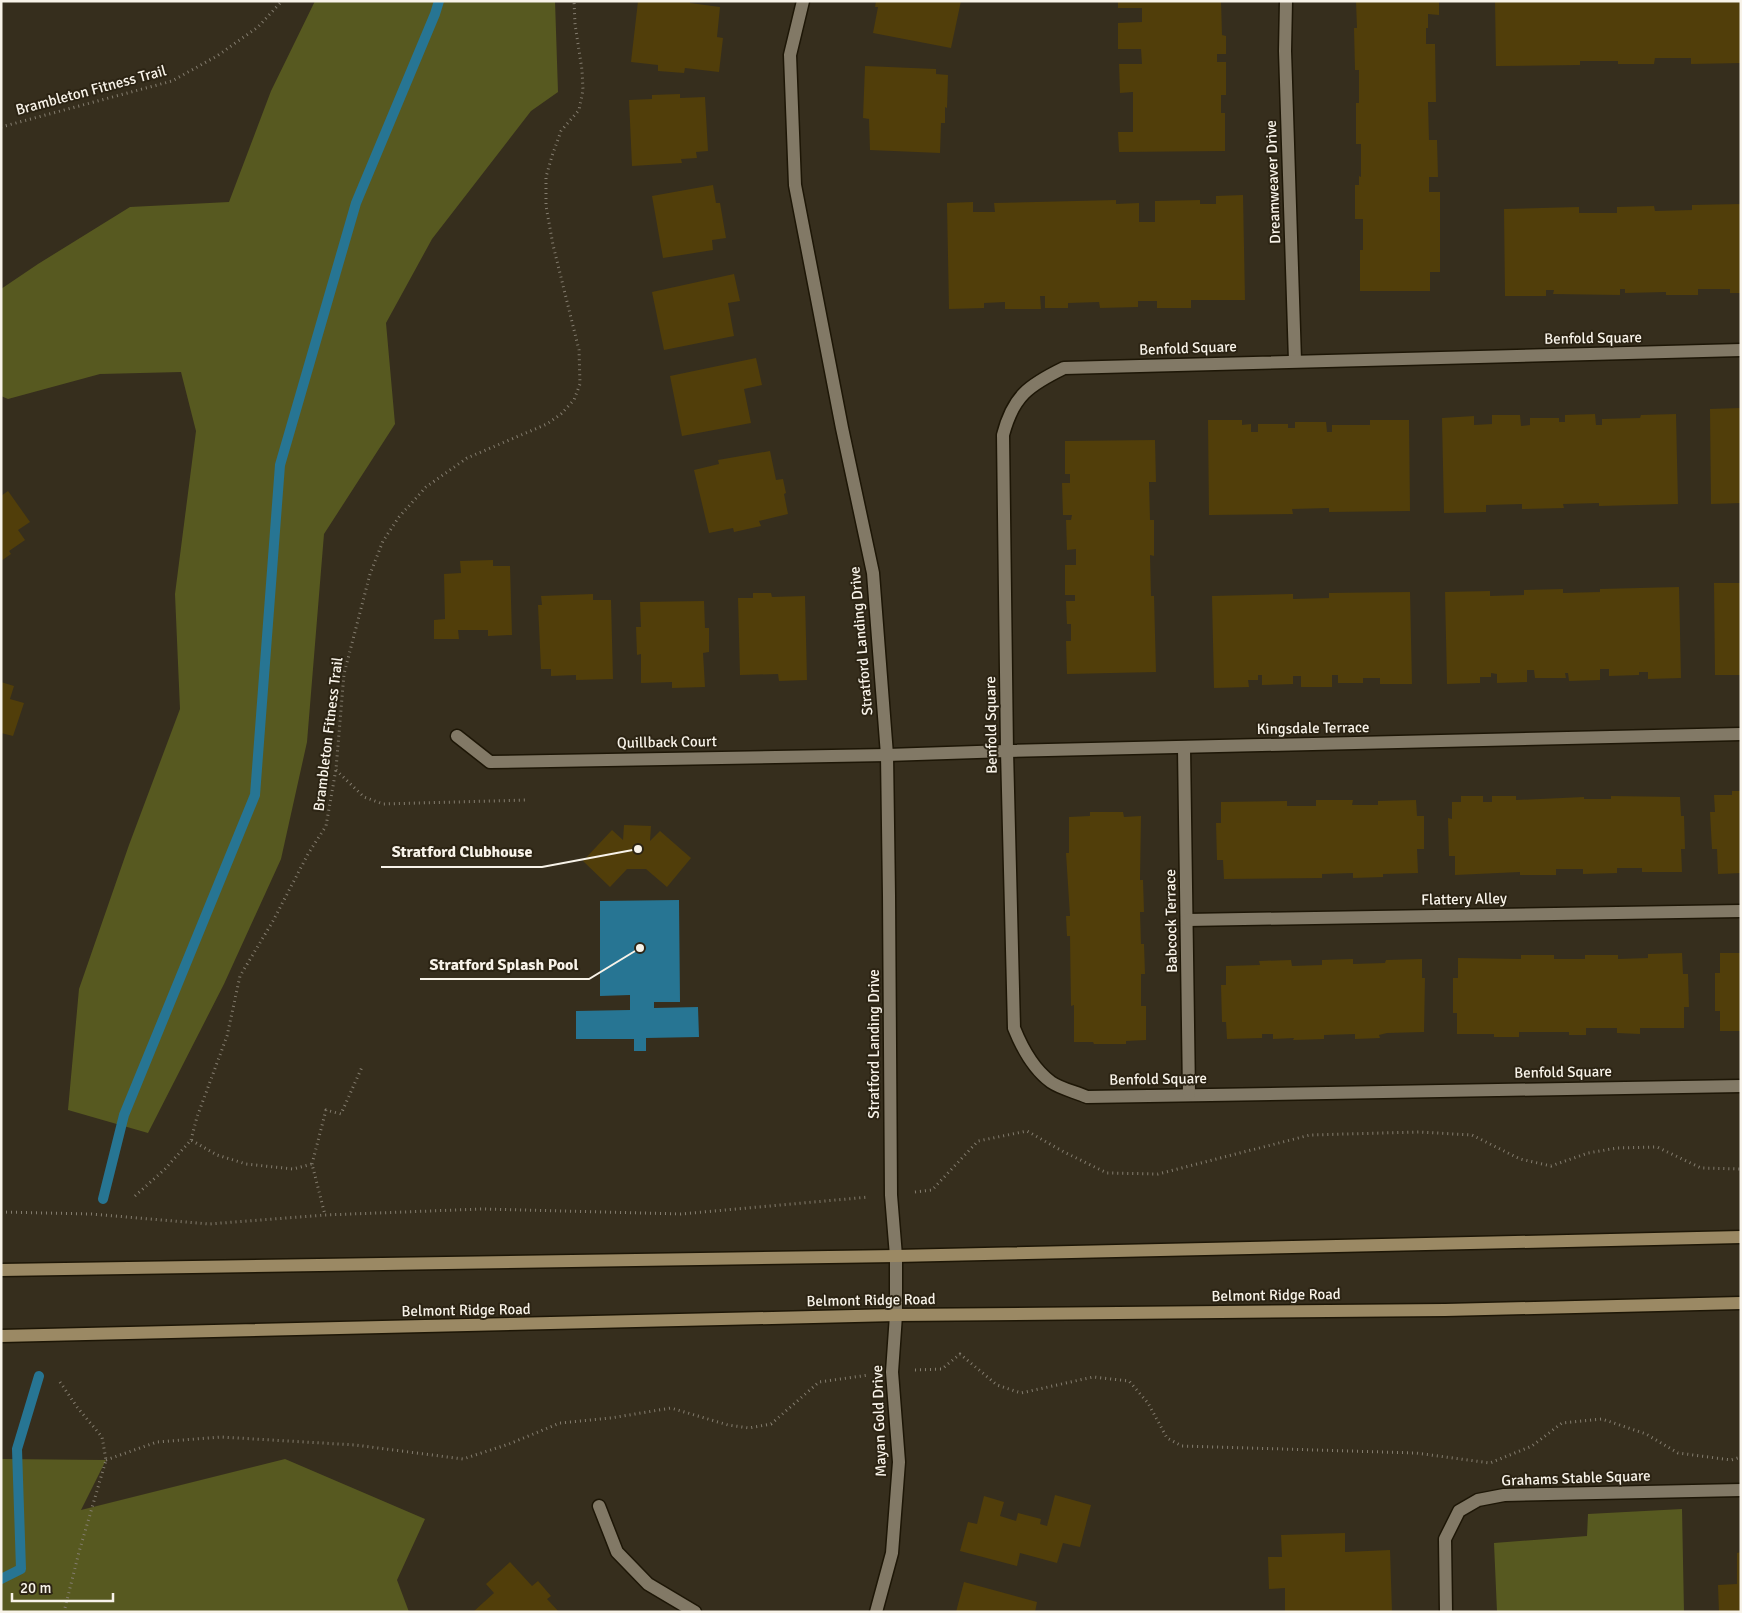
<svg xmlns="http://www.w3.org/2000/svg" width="1742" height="1613" font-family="Signika,sans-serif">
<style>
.green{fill:#575920}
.water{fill:#277593}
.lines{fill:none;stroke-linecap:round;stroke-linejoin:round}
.stream{stroke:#277593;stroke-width:10}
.building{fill:#513e0a}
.street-casing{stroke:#1d1606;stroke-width:15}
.secondary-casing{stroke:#1d1606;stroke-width:15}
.path{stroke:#847d6f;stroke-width:3;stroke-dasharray:1 4;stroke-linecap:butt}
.street{stroke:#827966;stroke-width:12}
.secondary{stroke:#9b8964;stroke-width:12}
.labels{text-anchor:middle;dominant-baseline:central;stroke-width:4;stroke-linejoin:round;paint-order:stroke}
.street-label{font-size:15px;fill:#f8f3e9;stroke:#2c2414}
.leader{fill:none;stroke:#f8f3e9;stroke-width:2}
.callout-dot{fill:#f8f3e9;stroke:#2c2414;stroke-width:2}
.callout-label{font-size:16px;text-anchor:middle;font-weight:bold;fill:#f8f3e9;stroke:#2c2414;stroke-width:4;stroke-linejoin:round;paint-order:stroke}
</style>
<rect width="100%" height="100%" fill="#362e1d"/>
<!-- green -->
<g class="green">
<path d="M315 1H555L558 92 531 111 432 239 386 323 395 424 324 534 307 742 281 859 224 984 148 1133 68 1110 79 989 129 845 180 709 175 594 196 431 181 372 100 374 8 399 1 396V289L38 264 130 207 229 202 271 91Z"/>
<path d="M1 1459 106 1460 81 1510 285 1459 425 1519 397 1580 409 1612H1Z"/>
<path d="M1682 1509 1684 1612H1497L1494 1543 1587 1536 1588 1514Z"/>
</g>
<!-- water -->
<path class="water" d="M679 900 680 1002H654V1008L698 1007 699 1037 646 1038V1051H634V1039H576V1011L630 1010V995L600 996V901Z"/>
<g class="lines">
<!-- stream -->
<g class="stream">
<path d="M103 1199 124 1115 255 795 280 465 356 203 435 14 439 1"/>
<path d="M1 1579 21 1569 17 1449 39 1376"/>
</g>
</g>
<!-- building -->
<g class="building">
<path d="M638 1H690V3L720 7 717 37 723 38 719 72 685 68 684 73 658 71V65L631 62Z"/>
<path d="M876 1H961L951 48 873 33 878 7H875Z"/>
<path d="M1118 1H1221L1222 35 1226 36V54H1217V62H1226V95H1221V113H1225V151L1119 152 1118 132H1133V92L1120 93 1119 64H1142L1141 49H1118V23L1142 22V8H1118Z"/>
<path d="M1356 1H1439V15L1428 14V28H1426V44H1435L1436 102H1428L1429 140H1437L1438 177H1429V192H1440V272H1430V291H1360V250H1363V219H1355V185H1359V176L1361 177V144H1356V103H1359V70H1355L1354 28H1357Z"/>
<path d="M1495 1H1741V63L1691 64V58H1655L1654 64H1618V61H1580V65L1496 66Z"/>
<path d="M865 66 936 69V74L948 75 947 108 945 107V123H941L940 153 870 150 869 119 863 118Z"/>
<path d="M680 94V98L705 97 708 151 696 152 697 158 681 159 682 163 632 166 629 100 652 99V95Z"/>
<path d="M713 185 716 203H720L726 238 712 240 713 250 663 258 652 196Z"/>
<path d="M1243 195 1245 300H1191V308H1157V301H1138V307L1100 308 1099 302 1068 303V308H1045V296H1040L1041 309H1005V302L984 303V308L949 309 947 203 973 202V212H995L994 203 1116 200V204L1139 203V222H1155V201L1200 200V204H1216V196Z"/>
<path d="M1741 204V293H1730V289H1698V295H1666V292L1625 293V289H1620V295L1553 294 1554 290H1546V296H1505L1504 209 1579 207V213H1617V207L1654 206 1655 211 1692 210V205Z"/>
<path d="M734 274 740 301 728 303 734 336 664 350 652 292Z"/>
<path d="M756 358 762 385 744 389 751 423 682 436 670 376Z"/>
<path d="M1741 408V503L1711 504 1710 409Z"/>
<path d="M1595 414 1596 425H1602V419L1640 418 1641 415 1676 414 1678 504 1599 506V503L1563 504 1564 508 1522 509V504L1486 505V512L1444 513 1442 418 1474 416V425L1492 424V415H1520L1521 426 1530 425V418H1559V422H1565V415Z"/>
<path d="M1208 420H1242V425L1251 424V432H1258V424H1288V428H1295V422H1326L1327 432H1332V425H1370V420H1409L1410 511 1329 512V508L1292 509 1293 514 1209 515Z"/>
<path d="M1155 440 1156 482H1149L1150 520H1154V556L1150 555 1151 596H1154L1156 672 1067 674 1066 641H1071V624H1067L1066 601H1075V595H1065V565H1076V549L1067 550 1066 520H1071L1072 515H1063L1062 483H1070V474H1065V441Z"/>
<path d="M770 451 776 480 783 479 786 493 784 494 788 514 759 521 761 526 734 532 733 528 709 533 694 470 719 464 718 460Z"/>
<path d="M8 491 30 522 18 530 25 540 9 551 11 554 1 561V496Z"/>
<path d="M493 560V566H510L512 635 488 636V630H458L459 639H434V620L445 619 444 574 461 573 460 561Z"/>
<path d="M1714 583H1741V675H1715Z"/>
<path d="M1679 587 1681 678 1648 679V672H1639V675L1609 676V669H1600V680L1569 681 1568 673H1565L1566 678H1535L1534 670H1527V682L1497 683V674L1491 673V677H1480V683L1447 684 1445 592 1490 591V596L1524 595V590L1563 589V593L1600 592V589Z"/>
<path d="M1410 592 1412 684H1380V678H1363V683H1338V675H1332V687H1301V676H1293V684L1262 685V675H1258V680H1248L1249 687 1214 688 1212 596 1293 594V599L1329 598V593Z"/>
<path d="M753 593H771L772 597 805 596 807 680 779 681 778 674 740 675 738 598H753Z"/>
<path d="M593 594V600H611L613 679 576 680V675L551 676V669H541L538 605H542L541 596Z"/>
<path d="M704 601 705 628H709V652L703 653 705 687 672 688V682L641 683V654L637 655 636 627H641L640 602Z"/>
<path d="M1 682 14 686 10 699 24 703 13 736 1 733Z"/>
<path d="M1732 791H1741V873L1718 874 1717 849H1712L1710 812H1715L1714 795H1732Z"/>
<path d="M1461 796H1483V802H1492V796H1516V800L1584 797V799H1611V796L1680 797 1681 816H1684L1685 849H1681L1682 872H1642V868H1617V873L1583 874V869H1556V875H1520V872L1455 875V856H1449L1448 818 1452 819V802H1461Z"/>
<path d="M1316 800H1353L1352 805H1378V801L1416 800 1417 816H1424V849H1417L1418 873 1383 874V877L1353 878V873L1322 874V878L1224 879 1223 860H1217L1216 823H1221V802L1287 801V806H1316Z"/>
<path d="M1090 812H1123L1124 817 1141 816 1140 880H1143L1144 912H1140L1141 944H1144L1145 974H1141V1006H1146V1040L1126 1041V1044H1094L1093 1042H1074V1005L1071 1006 1070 936H1067L1066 916H1070L1066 853H1069V817L1090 816Z"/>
<path d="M624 825 651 826 650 841 660 831 691 858 667 887 646 869H627L610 887 583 861 612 830 623 840Z"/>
<path d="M1682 953 1683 974H1688L1689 1007H1684V1028H1640V1034L1617 1033V1028H1586V1035H1569V1032H1519V1037H1494V1034H1457V1013H1453V978H1458V958L1521 959V955H1554V959H1585V955H1618V959L1648 958V954Z"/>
<path d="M1720 953H1741V1031H1720V1011H1715V973H1720Z"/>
<path d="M1353 959V964L1385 963 1386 960 1422 959V978H1425L1424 1032 1387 1033 1379 1035 1380 1038 1355 1039V1034L1324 1035V1039L1293 1040 1294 1038 1273 1039V1034H1262V1038L1227 1039 1226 1022H1222L1221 985H1226V966L1260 965 1259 961 1291 960 1292 966 1322 965V960Z"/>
<path d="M1055 1495 1091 1505 1080 1547 1063 1543 1057 1563 1020 1553 1017 1566 960 1551 968 1522 977 1524 984 1496 1004 1502 1000 1516 1016 1521 1018 1513 1041 1519 1040 1524 1047 1526Z"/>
<path d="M1345 1533V1552L1390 1550 1392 1612H1285V1588L1269 1589 1268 1557H1282L1281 1535Z"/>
<path d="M1741 1552V1612H1719L1718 1585 1737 1584V1553Z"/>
<path d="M510 1562 532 1586 538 1581 551 1596 547 1599 559 1612H473L494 1593 486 1584Z"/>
<path d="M964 1582 1037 1602 1035 1612H956Z"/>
</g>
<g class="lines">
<defs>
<g id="street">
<path d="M803 1 790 55 795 185 842 428 873 573 887 755 889 895 891 1195 896 1256V1315L892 1372 899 1462 892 1553 876 1612"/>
<path d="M1286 1 1285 51 1295 361"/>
<path d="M1741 350 1064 368C1029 385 1013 396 1003 435L1007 751 1014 1028C1022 1048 1033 1069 1051 1082 1061 1089 1076 1092 1087 1097L1741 1086"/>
<path d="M457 736 490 762 887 755 1007 751 1741 734"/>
<path d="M1184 748 1189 1094"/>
<path d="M1187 920 1741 911"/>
<path d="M599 1506 617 1552 648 1584 695 1612"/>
<path d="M1446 1612 1445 1539 1459 1511 1478 1500 1504 1495 1741 1490"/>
</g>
<g id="secondary">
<path d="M1 1270 896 1256 1741 1237"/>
<path d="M1 1336 896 1315 1445 1310 1741 1303"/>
</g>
</defs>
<!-- street casing -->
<use href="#street" class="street-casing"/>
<!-- secondary casing -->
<use href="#secondary" class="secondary-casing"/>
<!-- path -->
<g class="path">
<path d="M1 127 172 81 217 56 258 27 282 1"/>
<path d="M336 770 364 797 383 804 528 800"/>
<path d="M191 1140 197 1117 227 1036 240 976 273 921 308 854 326 826 336 769 344 674 370 574 383 541 399 517 426 487 467 458 547 424 561 414 574 400 580 384 579 350 553 245 546 206V177L552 156 561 131 579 110 583 90 582 70 575 24 574 1"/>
<path d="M312 1164 326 1110 341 1114 362 1067"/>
<path d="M915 1192 932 1190 978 1141 1027 1131 1064 1152 1107 1173 1158 1174 1310 1135 1419 1132 1472 1135 1520 1159 1551 1166 1588 1153 1617 1148 1657 1147 1701 1168 1741 1169"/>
<path d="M135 1196 165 1169 191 1140 217 1155 246 1164 293 1169 312 1164 325 1215"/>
<path d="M1 1212 91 1214 209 1224 325 1215 482 1209 681 1214 869 1197"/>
<path d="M915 1370 942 1369 960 1354 997 1385 1021 1393 1093 1377 1129 1381 1148 1403 1167 1438 1182 1446 1416 1453 1490 1463 1532 1446 1562 1423 1602 1419 1646 1434 1678 1453 1731 1460 1741 1457"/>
<path d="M60 1382 77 1407 102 1437 106 1460 79 1552 64 1612"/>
<path d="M106 1460 157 1442 221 1437 355 1445 463 1459 509 1444 560 1423 611 1418 671 1408 728 1425 749 1428 771 1424 819 1382 869 1375"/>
</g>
<!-- street -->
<use href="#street" class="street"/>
<!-- secondary -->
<use href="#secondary" class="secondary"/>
</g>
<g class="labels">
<!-- street labels -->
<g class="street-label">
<text transform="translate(91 90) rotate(-15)">Brambleton Fitness Trail</text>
<text transform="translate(1273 182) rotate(-92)">Dreamweaver Drive</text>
<text transform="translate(1593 338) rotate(-1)">Benfold Square</text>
<text transform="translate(1188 348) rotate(-2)">Benfold Square</text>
<text transform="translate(861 641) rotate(-95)">Stratford Landing Drive</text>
<text transform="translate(991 725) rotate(-91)">Benfold Square</text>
<text transform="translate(1313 728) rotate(-1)">Kingsdale Terrace</text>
<text transform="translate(328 734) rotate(-83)">Brambleton Fitness Trail</text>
<text transform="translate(667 742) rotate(-1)">Quillback Court</text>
<text transform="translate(1464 899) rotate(-1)">Flattery Alley</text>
<text transform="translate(1171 921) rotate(-91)">Babcock Terrace</text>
<text transform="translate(874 1044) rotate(-90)">Stratford Landing Drive</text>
<text transform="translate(1563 1072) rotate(-1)">Benfold Square</text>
<text transform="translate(1158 1079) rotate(-1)">Benfold Square</text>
<text transform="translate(1276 1295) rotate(-1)">Belmont Ridge Road</text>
<text transform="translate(871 1300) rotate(-1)">Belmont Ridge Road</text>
<text transform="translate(466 1310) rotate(-1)">Belmont Ridge Road</text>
<text transform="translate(879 1421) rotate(-92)">Mayan Gold Drive</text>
<text transform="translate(1576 1478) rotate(-2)">Grahams Stable Square</text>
</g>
</g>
<!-- callouts -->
<path class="leader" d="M638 849L542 867H381M640 948L589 979H420"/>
<g class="callout-dot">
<circle cx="638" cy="849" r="5"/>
<circle cx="640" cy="948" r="5"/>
</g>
<g class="callout-label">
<text x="462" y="857">Stratford Clubhouse</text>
<text x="504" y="970">Stratford Splash Pool</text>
</g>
<!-- border -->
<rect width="1742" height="1613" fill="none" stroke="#f8f3e9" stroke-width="5"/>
<!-- scale -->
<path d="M12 1593v8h101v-8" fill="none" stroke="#f8f3e9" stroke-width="2.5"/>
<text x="20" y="1593" font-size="15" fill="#f8f3e9" stroke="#2c2414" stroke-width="4" paint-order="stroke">20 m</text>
</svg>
